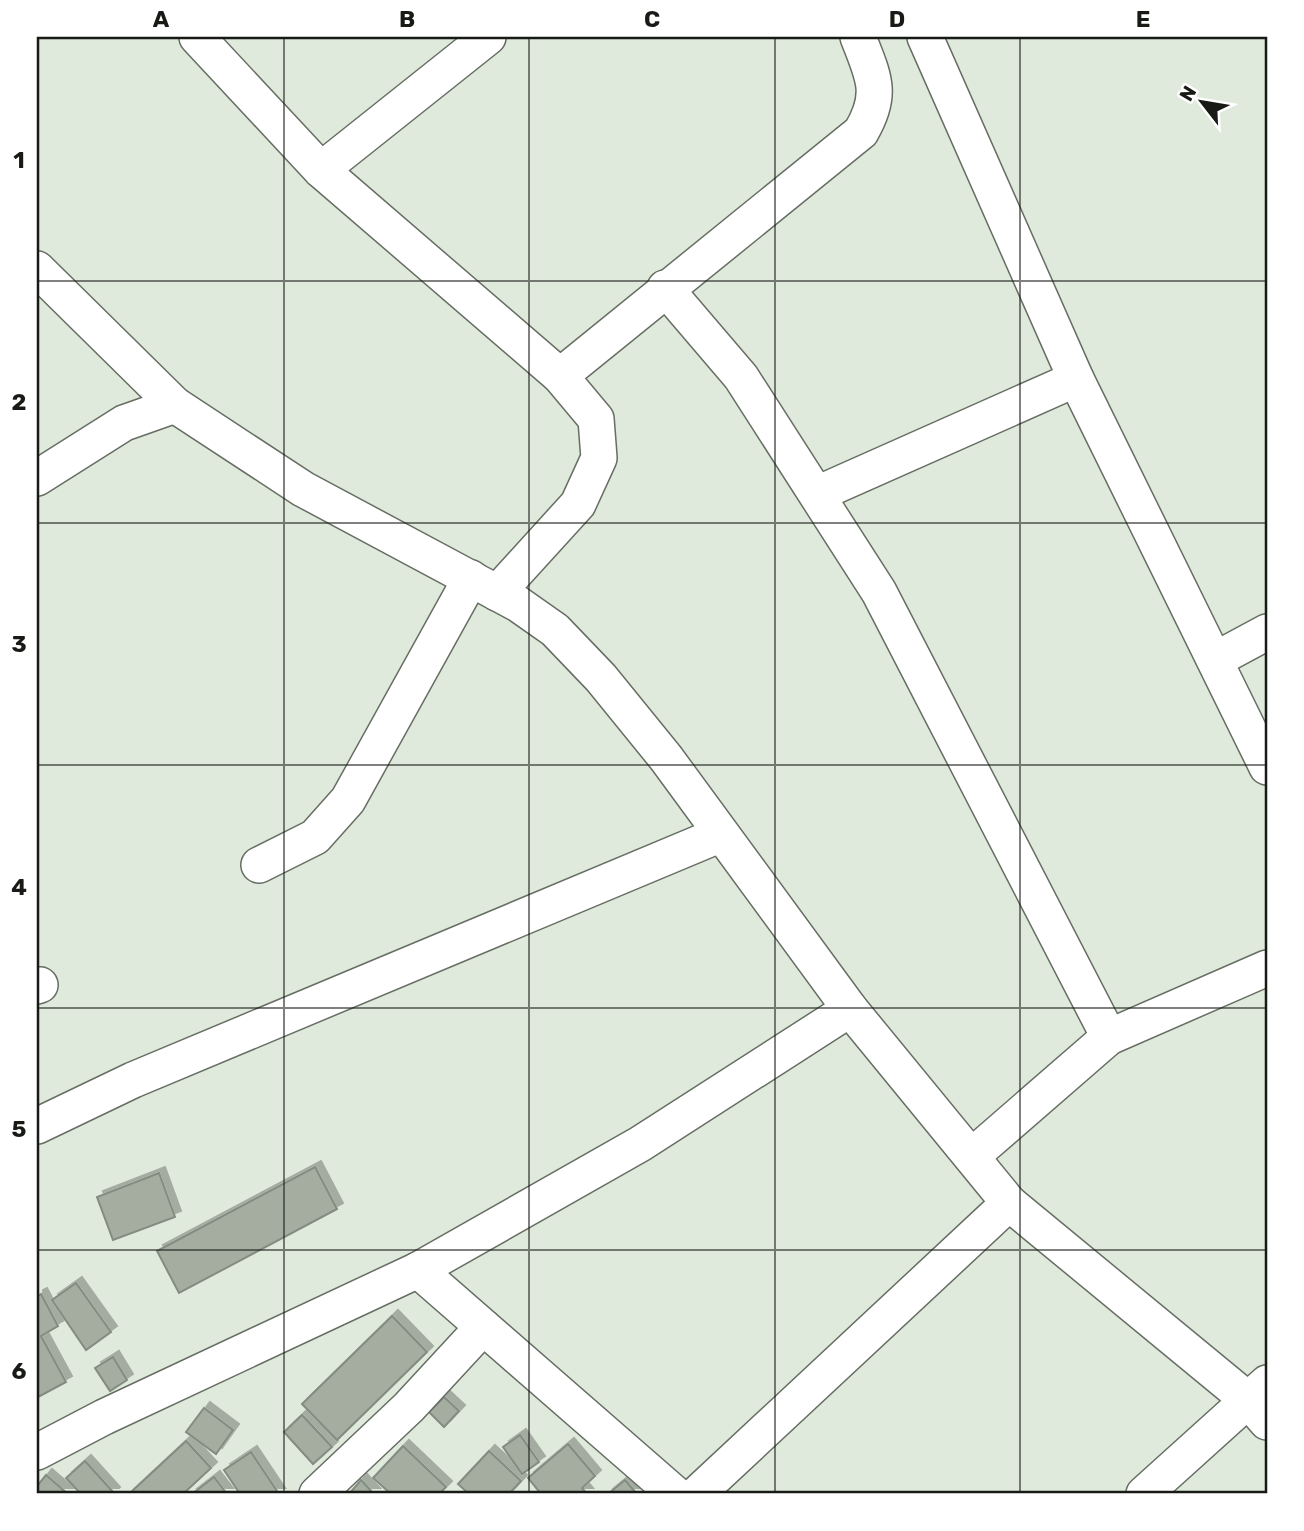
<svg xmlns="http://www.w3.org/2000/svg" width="1304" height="1531" font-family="Rubik,sans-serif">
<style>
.building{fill:#a4ada0;stroke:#838c80;stroke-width:2;filter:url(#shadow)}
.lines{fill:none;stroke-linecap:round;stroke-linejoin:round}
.street-casing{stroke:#666e63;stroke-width:38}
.street{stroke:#fff;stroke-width:35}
.grid{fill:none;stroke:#171a15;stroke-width:2;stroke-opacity:0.55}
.neatline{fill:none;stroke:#171a15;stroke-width:2.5}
.grid-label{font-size:23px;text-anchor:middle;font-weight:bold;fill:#171a15}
</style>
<defs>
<filter id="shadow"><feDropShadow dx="6" dy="-6" stdDeviation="0" flood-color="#0004"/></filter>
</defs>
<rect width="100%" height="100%" fill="#dfe9dc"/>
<!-- building -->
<g class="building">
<path d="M315 1167 337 1209 179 1293 157 1251Z"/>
<path d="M159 1173 175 1217 113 1240 97 1197Z"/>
<path d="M76 1283 111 1332 86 1350 52 1300Z"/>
<path d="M41 1294 58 1326 41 1336 66 1382 38 1397 37 1296Z"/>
<path d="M392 1316 427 1352 337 1440 302 1404Z"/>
<path d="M113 1357 127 1380 110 1391 95 1368Z"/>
<path d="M444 1397 459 1411 444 1427 429 1412Z"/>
<path d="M204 1408 233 1430 216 1454 186 1432Z"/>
<path d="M302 1415 332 1447 313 1464 284 1432Z"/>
<path d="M520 1435 539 1462 522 1474 503 1447Z"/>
<path d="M186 1441 211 1468 183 1494H129Z"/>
<path d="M568 1444 595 1476 582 1488 587 1494H541L528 1478Z"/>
<path d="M403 1446 446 1487 439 1494H391L373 1478Z"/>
<path d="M489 1451 521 1481 509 1494H469L458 1484Z"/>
<path d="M251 1452 279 1494H240L224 1470Z"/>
<path d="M85 1461 114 1493 113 1494H81L66 1478Z"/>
<path d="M46 1475 68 1494H37V1486Z"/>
<path d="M214 1477 227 1494H192Z"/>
<path d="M361 1480 374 1494H349Z"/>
<path d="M625 1480 637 1494H608Z"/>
</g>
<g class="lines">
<defs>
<g id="street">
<path d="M197 37 321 170 560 376 596 419 599 458 578 504 497 593"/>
<path d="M925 37 1076 379 1267 767"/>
<path d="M321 170 488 37"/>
<path d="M37 269 175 405 303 489 518 604 555 630 601 678 666 758 850 1009 1009 1203 1248 1400 1267 1422"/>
<path d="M665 288 741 377 879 592 1109 1037"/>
<path d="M560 376 861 132C884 93 873 76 858 37"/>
<path d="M37 478 124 423 175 405"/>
<path d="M817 494 1076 379"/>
<path d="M1215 660 1267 632"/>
<path d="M259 865 315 837 348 800 471 578"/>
<path d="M37 986 40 985"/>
<path d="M37 1126 133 1080 719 835"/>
<path d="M972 1156 1109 1037 1267 968"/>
<path d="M418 1270 675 1494"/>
<path d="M37 1452 104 1417 418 1270 640 1144 850 1009"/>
<path d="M317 1494 409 1407 483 1327"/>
<path d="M697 1494 1009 1203"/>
<path d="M1144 1494 1267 1383"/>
</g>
</defs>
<!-- street casing -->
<use href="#street" class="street-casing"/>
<!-- street -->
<use href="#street" class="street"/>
</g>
<!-- grid -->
<path class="grid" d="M284 37V1494M529 37V1494M775 37V1494M1020 37V1494M37 281H1267M37 523H1267M37 765H1267M37 1008H1267M37 1250H1267"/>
<!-- border -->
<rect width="1304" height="1531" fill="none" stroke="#ffffff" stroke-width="77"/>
<!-- north arrow -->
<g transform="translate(1202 102) rotate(301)" stroke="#ffffff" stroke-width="5" paint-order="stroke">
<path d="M0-5L12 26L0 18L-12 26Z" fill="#171a15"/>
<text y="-10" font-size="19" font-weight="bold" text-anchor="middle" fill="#171a15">N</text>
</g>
<rect x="38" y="38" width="1228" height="1454" class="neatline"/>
<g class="grid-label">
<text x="161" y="27">A</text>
<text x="407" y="27">B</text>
<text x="652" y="27">C</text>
<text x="897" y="27">D</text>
<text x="1143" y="27">E</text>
<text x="19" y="168">1</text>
<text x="19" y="410">2</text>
<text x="19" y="652">3</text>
<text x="19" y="895">4</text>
<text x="19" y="1137">5</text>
<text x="19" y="1379">6</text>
</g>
</svg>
